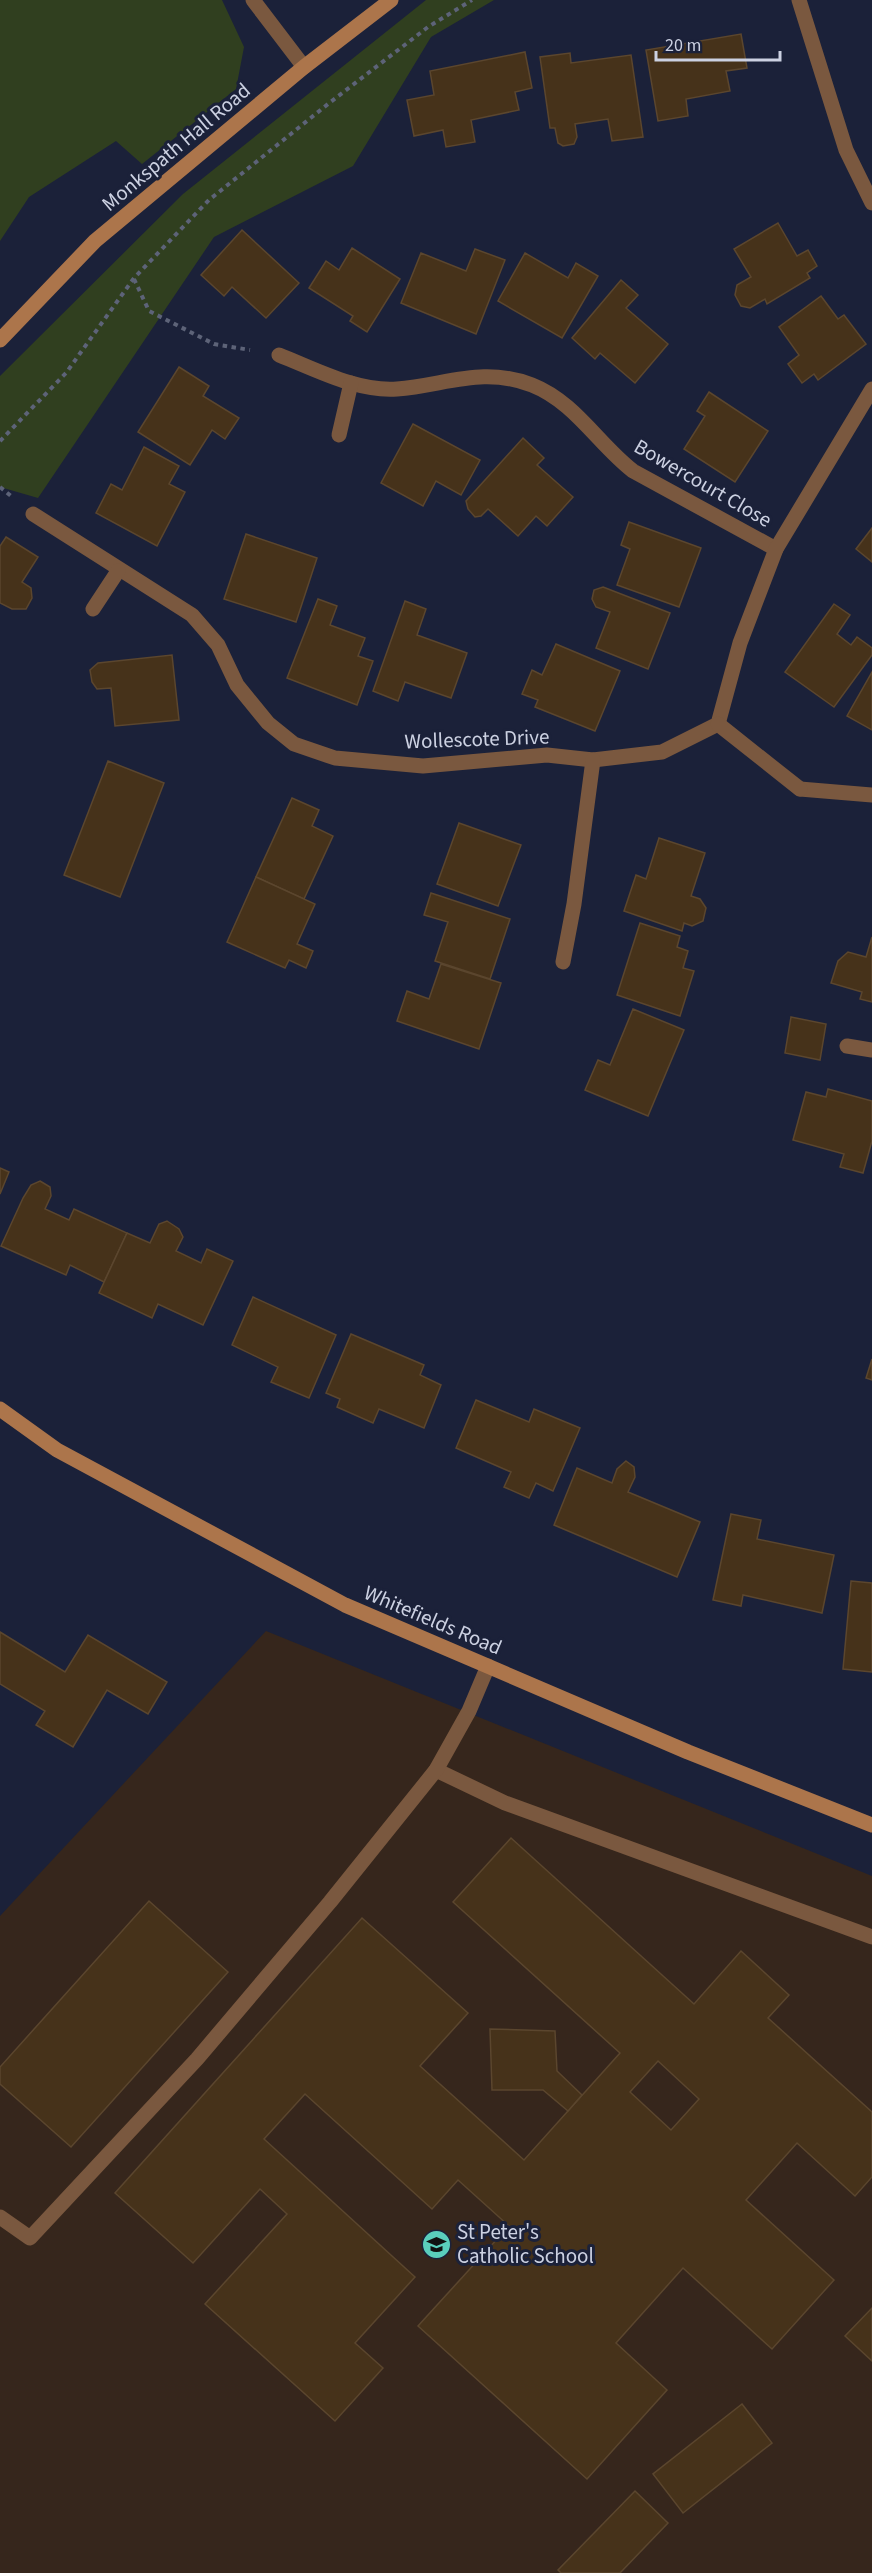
<svg xmlns="http://www.w3.org/2000/svg" width="872" height="2573" font-family="'Source Sans 3',sans-serif">
<style>
.commercial{fill:#36261c}
.green{fill:#303f1f}
.building{fill:#46321a;stroke:#5b462e;stroke-width:1.5;fill-rule:evenodd}
.lines{fill:none;stroke-linecap:round;stroke-linejoin:round}
.path{stroke:#5d6378;stroke-width:4;stroke-dasharray:4.5 4.5;stroke-linecap:butt}
.lane{stroke:#7a583f;stroke-width:15}
.street{stroke:#7a583f;stroke-width:15}
.secondary{stroke:#ac754b;stroke-width:15}
.labels{text-anchor:middle;dominant-baseline:central;stroke-width:6;stroke-linejoin:round;paint-order:stroke}
.street-label{font-size:21px;fill:#ccd1e2;stroke:#1b2139}
.poi-label{font-size:21px;fill:#ccd1e2;stroke:#1b2139;text-anchor:start}
</style>
<rect width="100%" height="100%" fill="#1b2139"/>
<!-- commercial -->
<path class="commercial" d="M266 1631 872 1876V2573H0V1916Z"/>
<!-- green -->
<g class="green">
<path d="M0 0H222L244 47 236 89 142 164 116 141 29 197 0 241Z"/>
<path d="M426 0H494L431 37 353 166 214 237 38 498 0 487V376L183 194Z"/>
</g>
<!-- building -->
<g class="building">
<path d="M741 34 747 68 726 71 730 91 686 99 688 116 658 121 646 50Z"/>
<path d="M525 52 532 88 515 92 519 110 471 120 475 142 446 147 443 130 414 136 407 100 434 95 430 71Z"/>
<path d="M570 53 571 63 631 55 643 137 612 141 608 119 575 124 577 137 574 144 563 146 558 143 555 128H550L540 57Z"/>
<path d="M778 223 797 256 808 250 817 266 807 273 810 278 767 304 765 299 750 308 741 306 735 295 737 285 751 277 734 249Z"/>
<path d="M242 230 299 283 266 318 232 287 224 296 201 275Z"/>
<path d="M352 248 400 279 367 332 350 321 353 316 309 288 326 261 339 270Z"/>
<path d="M475 249 505 260 476 334 401 303 421 253 466 271Z"/>
<path d="M525 253 568 278 576 263 598 276 562 338 498 301Z"/>
<path d="M621 280 638 295 626 308 668 344 635 383 600 353 595 359 572 338Z"/>
<path d="M821 296 838 319 844 315 866 344 818 380 814 374 802 383 788 364 799 355 779 327Z"/>
<path d="M179 367 209 386 203 396 239 418 225 439 212 430 190 465 138 432Z"/>
<path d="M709 392 768 431 735 482 684 449 705 416 697 411Z"/>
<path d="M413 424 480 460 461 495 436 481 423 506 381 483Z"/>
<path d="M523 438 544 458 537 465 573 497 547 526 536 516 518 536 488 509 481 516 475 517 468 509 466 501Z"/>
<path d="M144 447 179 466 169 484 185 492 157 546 96 513 111 484 122 490Z"/>
<path d="M629 522 701 548 679 607 617 585 630 549 621 545Z"/>
<path d="M872 528V562L856 549Z"/>
<path d="M246 534 317 558 296 622 224 599Z"/>
<path d="M6 537 38 557 22 582 31 588 32 598 26 609H12L0 603V546Z"/>
<path d="M603 587 670 613 648 669 596 648 610 612 596 607 592 599 594 590Z"/>
<path d="M318 599 337 606 330 625 365 638 358 656 373 661 357 705 287 678Z"/>
<path d="M405 601 426 609 417 635 467 653 451 698 405 682 398 701 373 691Z"/>
<path d="M834 604 850 615 837 634 851 645 857 637 872 648V655L834 707 785 672Z"/>
<path d="M556 644 620 671 595 731 535 707 538 700 522 694 532 670 542 675Z"/>
<path d="M172 655 179 720 115 726 111 688 97 689 92 682 90 670 98 663Z"/>
<path d="M872 672V730L847 716Z"/>
<path d="M108 761 164 783 120 897 64 875Z"/>
<path d="M292 798 319 810 312 826 333 836 304 899 256 877Z"/>
<path d="M459 823 521 845 498 906 437 884Z"/>
<path d="M659 838 705 853 691 896 700 899 706 908 703 921 692 926 684 923 682 931 624 911 636 875 646 879Z"/>
<path d="M256 877 315 904 297 944 313 951 306 968 289 960 285 968 227 942Z"/>
<path d="M431 893 510 919 490 979 435 961 448 922 424 915Z"/>
<path d="M640 923 680 936 677 947 688 951 683 968 694 971 680 1016 617 995Z"/>
<path d="M872 937V1002L860 999 862 992 831 983 838 961 848 952 866 957Z"/>
<path d="M441 964 501 983 479 1049 397 1021 407 991 429 999Z"/>
<path d="M633 1009 684 1030 648 1116 585 1090 598 1060 610 1065Z"/>
<path d="M791 1017 826 1024 820 1060 785 1053Z"/>
<path d="M828 1089 872 1101V1141L863 1173 840 1167 844 1154 793 1140 806 1092 826 1097Z"/>
<path d="M0 1168 9 1172 0 1194Z"/>
<path d="M40 1181 50 1187 51 1196 45 1209 69 1220 74 1209 127 1233 104 1282 70 1265 66 1275 1 1246 23 1198 31 1185Z"/>
<path d="M167 1221 179 1229 183 1237 176 1251 201 1263 207 1249 233 1261 203 1325 158 1304 152 1318 99 1293 127 1233 150 1243 159 1224Z"/>
<path d="M253 1297 336 1335 309 1398 271 1382 278 1367 232 1345Z"/>
<path d="M351 1334 424 1365 420 1375 441 1385 424 1428 379 1409 373 1423 337 1407 340 1399 326 1393Z"/>
<path d="M872 1359V1380L866 1378Z"/>
<path d="M476 1400 529 1422 534 1409 580 1428 553 1491 536 1483 529 1498 504 1487 511 1472 456 1448Z"/>
<path d="M626 1461 634 1467 635 1477 628 1492 700 1522 677 1577 554 1525 577 1468 612 1483 617 1469Z"/>
<path d="M731 1514 761 1520 757 1539 834 1555 822 1613 743 1595 741 1606 713 1600Z"/>
<path d="M851 1581 872 1583V1672L843 1669Z"/>
<path d="M0 1632 65 1672 88 1635 167 1682 148 1714 107 1690 73 1747 36 1725 45 1711 0 1684Z"/>
<path d="M511 1838 694 2004 741 1951 789 1995 768 2018 872 2112V2177L855 2196 797 2143 746 2200 834 2280 772 2349 683 2268 616 2343 667 2390 587 2479 418 2326 509 2226 458 2180 432 2209 305 2094 264 2139 415 2277 355 2343 383 2368 335 2421 205 2304 287 2214 260 2189 193 2263 115 2193 362 1918 468 2013 420 2066 524 2160 620 2053 453 1902ZM658 2061 699 2099 671 2130 630 2092Z"/>
<path d="M149 1901 228 1972 71 2147 0 2084V2067Z"/>
<path d="M490 2029 555 2031 557 2071 582 2095 568 2111 543 2090H492Z"/>
<path d="M872 2308V2361L845 2336Z"/>
<path d="M742 2404 772 2443 683 2513 653 2474Z"/>
<path d="M635 2491 668 2523 620 2573H561L558 2570Z"/>
</g>
<g class="lines">
<!-- path -->
<g class="path">
<path d="M134 279 149 311 214 344 250 350"/>
<path d="M0 441 66 373 134 278 209 200 328 104 428 27 472 0"/>
<path d="M0 487 11 496"/>
</g>
<!-- lane -->
<g class="lane">
<path d="M800 789 872 795"/>
<path d="M847 1046 872 1050"/>
<path d="M436 1770 505 1803 872 1937"/>
<path d="M0 2217 30 2238 197 2059 330 1902 436 1770 469 1711 488 1666"/>
</g>
<!-- street -->
<g class="street">
<path d="M253 0 304 67"/>
<path d="M799 0 846 150 872 203"/>
<path d="M279 355C315 369 357 392 397 389 446 385 483 366 532 385 575 402 598 444 633 471L776 549"/>
<path d="M339 435 351 383"/>
<path d="M33 514 192 615 218 645 237 685 268 723 294 744 335 758 423 766 547 755 593 760 662 752 718 724 740 643 776 549 872 389"/>
<path d="M93 609 118 571"/>
<path d="M718 724 800 789"/>
<path d="M563 962 574 904 593 760"/>
</g>
<!-- secondary -->
<g class="secondary">
<path d="M0 340 95 241 304 67 391 0"/>
<path d="M0 1409 57 1450 345 1605 688 1752 872 1825"/>
</g>
</g>
<!-- icons -->
<defs>
<symbol id="school-disc" viewBox="-11 -11 22 22"><circle r="9.5" fill="#5acebc" stroke="#1b2139"/><path d="M0-5L7-2L0 1L-7-2ZM-4 1L0 2.5L4 1V4Q0 6-4 4Z" fill="#111"/></symbol>
</defs>
<g fill-rule="evenodd">
<use href="#school-disc" x="420" y="2228" width="33" height="33"/>
</g>
<g class="labels">
<!-- street labels -->
<g class="street-label">
<text transform="translate(176 147) rotate(-40)">Monkspath Hall Road</text>
<text transform="translate(703 483) rotate(30)">Bowercourt Close</text>
<text transform="translate(477 739) rotate(-2)">Wollescote Drive</text>
<text transform="translate(433 1620) rotate(23)">Whitefields Road</text>
</g>
<!-- poi labels -->
<g class="poi-label">
<text x="457" y="2232">St Peter's<tspan x="457" dy="24">Catholic School</tspan></text>
</g>
</g>
<!-- scale -->
<path d="M656 51v9h124v-9" fill="none" stroke="#ccd1e2" stroke-width="3"/>
<text x="665" y="51" font-size="18" fill="#ccd1e2" stroke="#1b2139" stroke-width="4.5" paint-order="stroke">20 m</text>
</svg>
